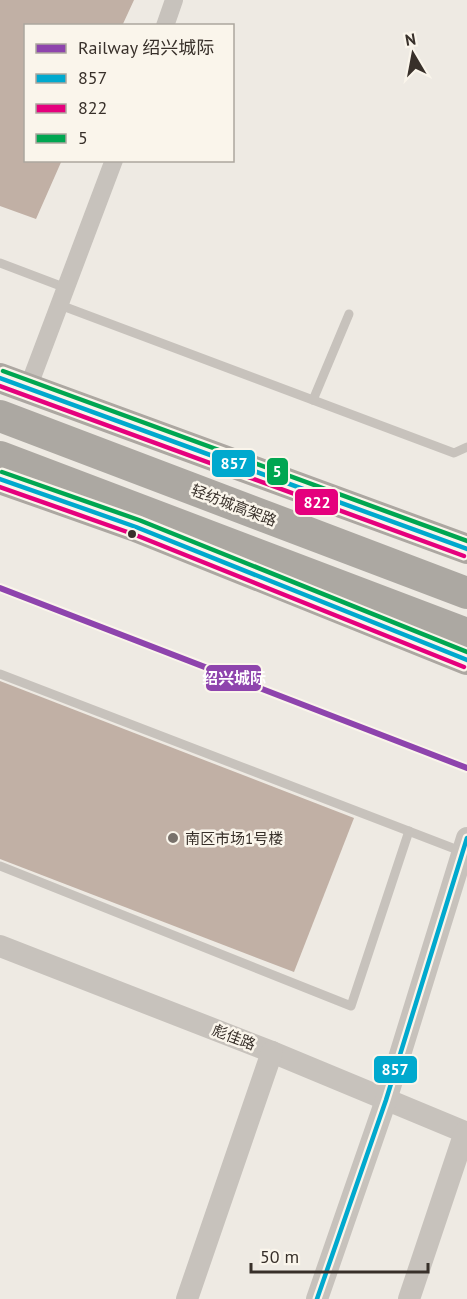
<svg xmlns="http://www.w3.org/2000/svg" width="467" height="1299" font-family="'PT Sans','Noto Sans SC',sans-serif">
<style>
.building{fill:#c1b0a5}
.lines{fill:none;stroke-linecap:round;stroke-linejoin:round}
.service{stroke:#c7c2bc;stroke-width:9}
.minor{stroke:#c7c2bc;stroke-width:18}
.tertiary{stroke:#c7c2bc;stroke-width:22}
.primary{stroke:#aca7a1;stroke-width:30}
.trunk{stroke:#aca8a2;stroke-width:32}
.bus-1-casing{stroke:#faf5eb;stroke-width:9}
.bus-2-casing{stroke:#faf5eb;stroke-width:9}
.bus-3-casing{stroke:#faf5eb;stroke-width:9}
.bus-1{stroke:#00a9ce;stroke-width:4.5}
.bus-2{stroke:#e5007d;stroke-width:4.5}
.bus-3{stroke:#00a651;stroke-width:4.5}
.rail-1-casing{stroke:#faf5eb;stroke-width:10}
.rail-1{stroke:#8e44ad;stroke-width:6}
.bus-dot{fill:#38302a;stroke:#faf5eb;stroke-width:2}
.poi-dot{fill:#78716b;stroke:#faf5eb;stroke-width:2}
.labels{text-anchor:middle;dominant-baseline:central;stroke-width:5;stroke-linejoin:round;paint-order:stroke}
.street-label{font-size:15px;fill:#38302a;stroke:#faf5eb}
.poi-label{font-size:15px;fill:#38302a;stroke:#faf5eb;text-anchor:start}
.line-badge{stroke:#faf5eb;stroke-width:2}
.badge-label{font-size:16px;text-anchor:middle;font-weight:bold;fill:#fff}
</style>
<rect width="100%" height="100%" fill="#eeeae3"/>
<!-- building -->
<g class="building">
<path d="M0 0H134L122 26H26V160H62L36 219 0 206Z"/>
<path d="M0 681 354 818 294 972 0 859Z"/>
</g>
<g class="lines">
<!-- service -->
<g class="service">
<path d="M0 263 66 288"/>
<path d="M60 305 454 453 467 447"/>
<path d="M313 400 349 314"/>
<path d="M0 674 463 852"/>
<path d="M0 866 351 1006 409 831"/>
</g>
<!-- minor -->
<g class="minor">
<path d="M165 26 174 0"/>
<path d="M28 388 114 160"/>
</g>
<!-- tertiary -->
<g class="tertiary">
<path d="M0 946 272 1052 467 1133"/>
<path d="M187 1299 272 1052"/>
<path d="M317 1299 386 1100 467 838"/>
<path d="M409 1299 465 1132"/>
</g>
<!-- primary -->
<g class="primary">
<path d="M0 378 467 549"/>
<path d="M0 479 136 527 467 660"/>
</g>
<!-- trunk -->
<g class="trunk">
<path d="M0 416 467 593"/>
<path d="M0 457 467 634"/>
</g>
<defs>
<g id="bus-1">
<path d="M0 378 467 549"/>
<path d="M0 479 136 527 467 660"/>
<path d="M317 1299 386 1100 467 838"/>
</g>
<g id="bus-2">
<path d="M0 386 464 556"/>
<path d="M0 487 133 534 464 667"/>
</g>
<g id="bus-3">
<path d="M3 371 467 541"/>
<path d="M2 472 139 520 467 652"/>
</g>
</defs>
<!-- bus-1 casing -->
<use href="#bus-1" class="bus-1-casing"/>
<!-- bus-2 casing -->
<use href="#bus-2" class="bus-2-casing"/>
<!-- bus-3 casing -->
<use href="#bus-3" class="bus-3-casing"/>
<!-- bus-1 -->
<use href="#bus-1" class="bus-1"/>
<!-- bus-2 -->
<use href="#bus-2" class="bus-2"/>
<!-- bus-3 -->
<use href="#bus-3" class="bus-3"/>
<defs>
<path id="rail-1" d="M0 588 467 768"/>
</defs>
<!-- rail-1 casing -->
<use href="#rail-1" class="rail-1-casing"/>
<!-- rail-1 -->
<use href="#rail-1" class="rail-1"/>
</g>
<!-- markers -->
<circle class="bus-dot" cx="132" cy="534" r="5"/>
<circle class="poi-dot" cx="173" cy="838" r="6"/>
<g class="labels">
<!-- street labels -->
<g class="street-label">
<text transform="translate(234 505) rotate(21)">轻纺城高架路</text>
<text transform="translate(234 1037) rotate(21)">彪佳路</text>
</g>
<!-- poi labels -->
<g class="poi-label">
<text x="185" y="838">南区市场1号楼</text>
</g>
</g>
<g class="line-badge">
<rect x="211" y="449" width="45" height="29" rx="6" fill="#00a9ce"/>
<rect x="266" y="457" width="23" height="29" rx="6" fill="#00a651"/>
<rect x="294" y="488" width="45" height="28" rx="6" fill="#e5007d"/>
<rect x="205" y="664" width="57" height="28" rx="6" fill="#8e44ad"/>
<rect x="373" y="1055" width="45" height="29" rx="6" fill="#00a9ce"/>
</g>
<g class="badge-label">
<text x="234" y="469">857</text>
<text x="277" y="477">5</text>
<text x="317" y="508">822</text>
<text x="234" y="684">绍兴城际</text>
<text x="395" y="1075">857</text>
</g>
<!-- legend -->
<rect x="24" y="24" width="210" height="138" fill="#faf5eb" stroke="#aca69e" stroke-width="1.5"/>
<rect x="36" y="44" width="30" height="9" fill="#8e44ad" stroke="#aca69e" stroke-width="1.5"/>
<text x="78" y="54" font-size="18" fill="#38302a">Railway 绍兴城际</text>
<rect x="36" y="74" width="30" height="9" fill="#00a9ce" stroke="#aca69e" stroke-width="1.5"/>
<text x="78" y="84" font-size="18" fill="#38302a">857</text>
<rect x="36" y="104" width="30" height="9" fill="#e5007d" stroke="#aca69e" stroke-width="1.5"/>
<text x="78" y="114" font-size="18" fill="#38302a">822</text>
<rect x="36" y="134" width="30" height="9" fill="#00a651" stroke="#aca69e" stroke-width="1.5"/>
<text x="78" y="144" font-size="18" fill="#38302a">5</text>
<!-- north arrow -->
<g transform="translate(413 54) rotate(350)" stroke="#faf5eb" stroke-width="4.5" paint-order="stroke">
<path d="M0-4.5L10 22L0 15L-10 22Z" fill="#38302a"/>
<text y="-9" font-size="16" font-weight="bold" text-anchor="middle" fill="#38302a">N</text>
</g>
<!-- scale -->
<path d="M251 1263v9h177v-9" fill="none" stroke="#38302a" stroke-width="3"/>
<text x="260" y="1263" font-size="18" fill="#38302a" stroke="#faf5eb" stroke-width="4.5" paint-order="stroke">50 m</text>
</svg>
